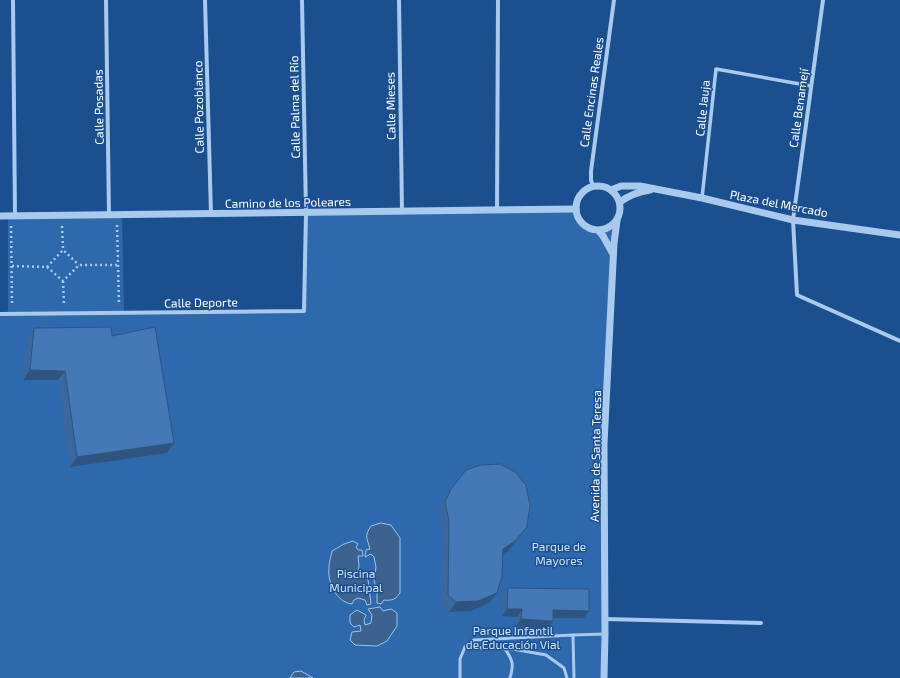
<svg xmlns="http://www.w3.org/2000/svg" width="900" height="678" font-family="'Exo 2',sans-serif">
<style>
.green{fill:#2e69ad}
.water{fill:#3c6290;stroke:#9cc4f0}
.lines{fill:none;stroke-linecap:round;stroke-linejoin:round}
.path{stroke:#a9c9ee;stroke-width:2.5;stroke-dasharray:2 3;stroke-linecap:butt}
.service{stroke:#a9c9ee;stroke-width:3}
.pedestrian{stroke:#a9c9ee;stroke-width:3.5}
.minor{stroke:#a9c9ee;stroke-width:4}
.tertiary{stroke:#a9c9ee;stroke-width:7}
.wall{fill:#3a679d}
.shaded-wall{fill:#305480}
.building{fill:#4478b7;stroke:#305480}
.labels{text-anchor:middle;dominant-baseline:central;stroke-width:3;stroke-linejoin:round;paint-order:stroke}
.street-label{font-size:12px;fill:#fff;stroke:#1b4f8f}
.park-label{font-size:12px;fill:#cfe3fa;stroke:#1b4f8f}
</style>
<rect width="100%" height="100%" fill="#1b4f8f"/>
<!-- green -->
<path class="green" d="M576 209C579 229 598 236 613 225L604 444 601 678H0V314L8 313V215L122 214 124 312 304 311 306 213Z"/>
<!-- water -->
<g class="water">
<path d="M381 523 391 525 400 538V593C396 599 392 601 384 600L381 604 377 603V589L374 581 376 567 374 557 371 554 365 557 366 550 370 549C367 537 364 537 371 526Z"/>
<path d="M353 541 358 544 356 547 358 550H362L363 556H358L359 566 358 571 368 580 371 604 367 605 365 600 358 598 354 600 352 604C336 602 327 582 329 567 329 562 331 557 332 551L344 544Z"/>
<path d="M380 607 383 611 391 609 397 613V626L387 641 377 646 355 645 350 640 352 632 361 631 360 625 354 627 350 623V615L357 610 366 615 364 620 365 625 371 623 372 615 368 609Z"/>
<path d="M301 671 313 678H290L294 672Z"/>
</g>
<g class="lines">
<!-- path -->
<g class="path">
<path d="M117 225 119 304"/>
<path d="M11 226 12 305"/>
<path d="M62 226 63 250"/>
<path d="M12 266 47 267 63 281 79 265H118"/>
<path d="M47 267 63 250 79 265"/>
<path d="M63 281 64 304"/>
</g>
<!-- service -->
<g class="service">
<path d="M573 635 605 634"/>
<path d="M465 647 474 640 573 635 574 678"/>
<path d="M505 649C513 660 514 665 510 678"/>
<path d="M460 678V659L465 647 513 649 546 655 564 668 567 678"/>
</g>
<!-- pedestrian -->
<path class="pedestrian" d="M702 198 716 69 811 86"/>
<!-- minor -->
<g class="minor">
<path d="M13 0 15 215"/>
<path d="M106 0 109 215"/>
<path d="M205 0 211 214"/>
<path d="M399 0 402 212"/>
<path d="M823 0 793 220 797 295 900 341"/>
<path d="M593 186 591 180V171L614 0"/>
<path d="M497 211 498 0"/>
<path d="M0 314 304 311 306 213 302 0"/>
<path d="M605 619 761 623"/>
</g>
<!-- tertiary -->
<g class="tertiary">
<circle cx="598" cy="208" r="22"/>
<path d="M611 190 621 186H640L702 198 793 220 900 235"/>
<path d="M620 202C629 195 638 192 650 190"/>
<path d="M0 216 576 209"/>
<path d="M599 231 603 236 613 254"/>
<path d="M604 678 605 634 604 444 614 243 617 221"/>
</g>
</g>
<!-- wall -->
<g class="wall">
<path d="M34 328 112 336 174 443 167 453 70 467 58 380H23L27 338Z"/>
<path d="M451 489 527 527 520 536 508 551 503 554 490 602 471 611 449 612 441 605 442 531 439 511 444 499Z"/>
<path d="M508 588 589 611 584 618H553L548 628 516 626 517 617 502 616V596Z"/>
</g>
<!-- shaded-wall -->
<g class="shaded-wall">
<path d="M30 370 65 371 58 380H23Z"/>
<path d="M174 443 167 453 70 467 77 457Z"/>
<path d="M527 527 520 536 508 551 496 558 503 549Z"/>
<path d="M497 593 490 602 471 611 449 612 456 602Z"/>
<path d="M507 609H522L517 617 502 616Z"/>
<path d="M553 610 589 611 584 618H548Z"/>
<path d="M521 619 553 621 548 628 516 626Z"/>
</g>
<!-- building -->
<g class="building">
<path d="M111 327 112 336 155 327 174 443 77 457 65 371 30 370 34 328Z"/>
<path d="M500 464 515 472 526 485 530 506 527 527 515 541 503 549 502 576 497 593 478 601 456 602 448 595 449 521 445 502 451 489 466 470 481 465Z"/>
<path d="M508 588 589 589V611L553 610V621L521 619 522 609H507Z"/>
</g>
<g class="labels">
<!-- street labels -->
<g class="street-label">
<text transform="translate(591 92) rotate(-82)">Calle Encinas Reales</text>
<text transform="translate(390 106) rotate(-91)">Calle Mieses</text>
<text transform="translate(98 107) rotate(-91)">Calle Posadas</text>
<text transform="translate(198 107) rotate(-91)">Calle Pozoblanco</text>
<text transform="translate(294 107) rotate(-91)">Calle Palma del Río</text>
<text transform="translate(702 108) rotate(-84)">Calle Jauja</text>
<text transform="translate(798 108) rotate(-82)">Calle Benamejí</text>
<text transform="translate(288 202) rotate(-1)">Camino de los Poleares</text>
<text transform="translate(779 203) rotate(11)">Plaza del Mercado</text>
<text transform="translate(201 302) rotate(-1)">Calle Deporte</text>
<text transform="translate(595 456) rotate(-89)">Avenida de Santa Teresa</text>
</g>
<!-- park labels -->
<g class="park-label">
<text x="559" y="546">Parque de<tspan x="559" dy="14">Mayores</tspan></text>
<text x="356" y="573">Piscina<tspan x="356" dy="14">Municipal</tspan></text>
<text x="513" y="630">Parque Infantil<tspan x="513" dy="14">de Educación Vial</tspan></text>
</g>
</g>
</svg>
